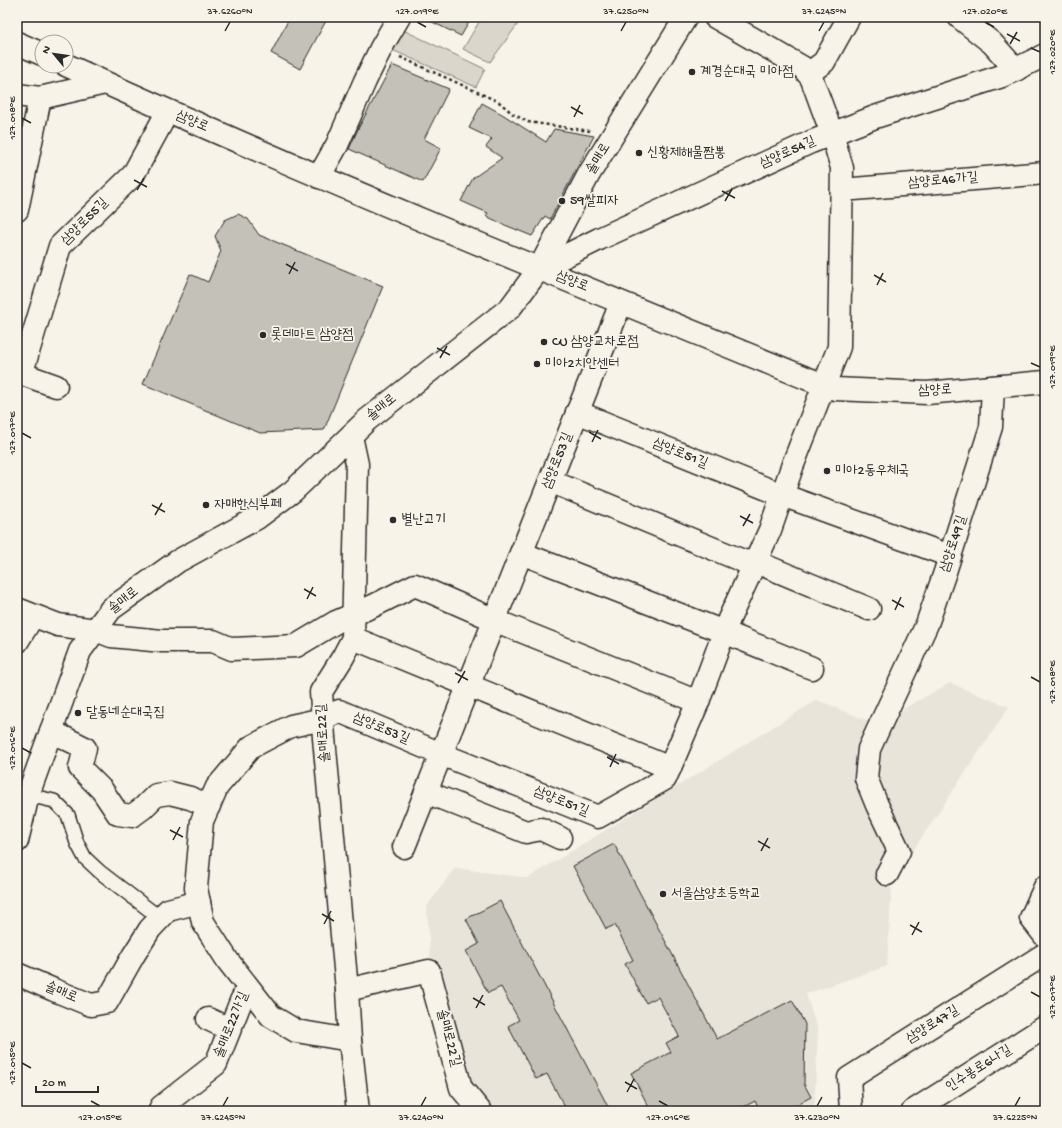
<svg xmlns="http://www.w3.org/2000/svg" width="1062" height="1128" font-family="'Gochi Hand','Poor Story',sans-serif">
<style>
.built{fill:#e8e4da}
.green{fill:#dad6cc;stroke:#82807c}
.building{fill:#c4c1b9;stroke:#2b2b2b}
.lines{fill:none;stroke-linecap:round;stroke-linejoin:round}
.lane-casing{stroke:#2b2b2b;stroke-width:16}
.street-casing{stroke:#2b2b2b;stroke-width:25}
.secondary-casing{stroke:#2b2b2b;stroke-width:25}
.path{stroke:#2b2b2b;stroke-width:2.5;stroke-dasharray:3 3;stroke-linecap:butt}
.lane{stroke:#f7f3e8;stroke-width:13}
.street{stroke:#f7f3e8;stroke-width:22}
.secondary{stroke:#f7f3e8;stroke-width:22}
.ticks{fill:none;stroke:#2b2b2b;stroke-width:1.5}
.poi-dot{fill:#2b2b2b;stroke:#f7f3e8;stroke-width:1.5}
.labels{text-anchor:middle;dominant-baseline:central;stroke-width:3.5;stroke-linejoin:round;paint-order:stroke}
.poi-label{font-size:14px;fill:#2b2b2b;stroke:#f7f3e8;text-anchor:start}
.street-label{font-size:14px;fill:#2b2b2b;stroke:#f7f3e8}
.neatline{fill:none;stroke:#2b2b2b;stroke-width:1.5}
.ticks-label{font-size:10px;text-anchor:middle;fill:#2b2b2b}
</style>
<rect width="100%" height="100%" fill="#f7f3e8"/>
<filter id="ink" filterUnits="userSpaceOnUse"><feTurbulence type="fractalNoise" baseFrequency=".025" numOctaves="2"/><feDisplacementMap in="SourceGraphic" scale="8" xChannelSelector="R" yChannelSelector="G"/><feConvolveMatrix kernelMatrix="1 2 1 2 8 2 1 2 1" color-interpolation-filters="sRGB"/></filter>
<g filter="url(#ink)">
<!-- built -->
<path class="built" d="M950 683 1009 707 892 882 887 966 806 994 818 1031 814 1111H484L464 1078 444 1021 430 957 427 906 455 868 528 878 817 700 876 724Z"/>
<!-- green -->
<g class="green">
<path d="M482 17H523L490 62 463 49Z"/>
<path d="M401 29 485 69 476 87 390 49Z"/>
</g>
<!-- building -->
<g class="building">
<path d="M290 17H328L300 69 271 53Z"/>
<path d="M422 17H472L461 36Z"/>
<path d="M392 65 449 89 424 139 441 148 423 182 349 149 358 129Z"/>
<path d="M482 103 502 114 546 142 554 129 594 136 550 219 545 216 532 236 505 225 486 216 488 213 461 201 473 178 502 158 486 147 492 139 469 128Z"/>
<path d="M238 214 248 219 259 235 383 286 324 430 260 433 143 384 190 274 208 282 221 251 215 236 225 220Z"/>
<path d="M614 844 717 1039 792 1000 805 1024 804 1084 811 1097 784 1111H760L755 1101 736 1111H651L631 1073 671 1052 666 1043 679 1036 658 997 646 1003 625 964 633 960 615 925 606 929 573 866Z"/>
<path d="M500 901 603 1097 610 1111H567L547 1074 536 1079 508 1026 519 1020 501 987 488 993 466 951 479 944 466 919Z"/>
</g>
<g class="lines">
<defs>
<path id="lane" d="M28 795 54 801 68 815 77 843 85 858 100 872 160 918"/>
<g id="street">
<path d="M959 17 992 43 1016 70"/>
<path d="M808 74 824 62 849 17"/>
<path d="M17 95 40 98 105 83"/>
<path d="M319 177 337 145 365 81 381 48 399 17"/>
<path d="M842 190 1045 173"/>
<path d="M17 210 40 98"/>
<path d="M539 269 599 239 811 142 875 117 1002 76 1045 55"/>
<path d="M17 365 25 362 60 246 133 175 168 111"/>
<path d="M17 372 56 386"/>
<path d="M577 412 782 495 950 556"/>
<path d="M351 436 357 464 353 638 343 657 321 692 324 738 347 990 350 1040 358 1111"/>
<path d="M550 481 743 561 756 562 869 609"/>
<path d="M521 553 724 632 812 668"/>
<path d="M17 609 58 625 96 630 111 636 162 641H213L232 649 296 646 336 622 373 606 415 585 506 625 698 702"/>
<path d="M353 638 670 768"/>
<path d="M17 642 33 616"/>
<path d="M51 731 85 748 80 768 102 790 118 814 132 816 143 808 156 795 170 793 190 798 209 806"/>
<path d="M426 792 526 832 541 829 560 838"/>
<path d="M17 841 28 795 80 651 111 609 178 561 257 518 293 491 367 420 510 308 539 269 589 174 686 17"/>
<path d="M404 847 621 303"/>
<path d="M887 874 899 851 877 805 866 778 869 749 927 624 945 572 991 427 993 387"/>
<path d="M1045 887 1031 918 1045 936"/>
<path d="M17 974 54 990 91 1005 107 1002 133 956 150 929 168 910 199 902"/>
<path d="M347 990 429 971 461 1088 480 1111"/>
<path d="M208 1019 229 1029"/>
<path d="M350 1040 296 1031 271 1016 228 961 203 922 196 888 202 821 217 787 251 747 291 726 323 719 339 711 441 754 598 817 665 779 698 702 729 619 770 530 792 467 839 347 842 168 832 134 811 77 802 67 715 17"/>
<path d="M160 1111 161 1107 216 1064 241 1001 248 988"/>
<path d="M851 1111 849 1078 1045 954"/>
<path d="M913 1111 1045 1027"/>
</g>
<g id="secondary">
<path d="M17 43 42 54"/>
<path d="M66 65C310 176 558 277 806 378L835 389 927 393 1045 382"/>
</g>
</defs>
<!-- lane casing -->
<use href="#lane" class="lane-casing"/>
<!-- street casing -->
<use href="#street" class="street-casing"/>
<!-- secondary casing -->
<use href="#secondary" class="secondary-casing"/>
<!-- path -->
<path class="path" d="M400 57 471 89 499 102 513 114 528 122 590 131"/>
<!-- lane -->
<use href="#lane" class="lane"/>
<!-- street -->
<use href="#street" class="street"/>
<!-- secondary -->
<use href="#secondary" class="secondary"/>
</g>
</g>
<!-- ticks -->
<path class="ticks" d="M417 22 426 27M985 22 994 27M225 31 230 22M621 31 626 22M819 31 824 22M1007 34 1020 41M1010 44 1017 32M1031 48 1040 52M571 107 583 114M574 117 580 105M22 118 31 123M134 180 147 187M137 190 144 178M722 191 735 198M725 201 732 189M286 264 298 271M289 274 295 262M874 275 886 282M877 285 883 273M437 348 450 355M440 358 447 346M1031 363 1040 367M589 432 601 439M22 433 31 438M592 442 598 430M152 505 165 512M155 515 162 503M740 516 753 523M743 526 750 514M304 589 316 596M307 599 313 587M892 600 904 607M895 610 901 597M455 673 468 680M1031 677 1040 682M458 683 465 671M22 748 31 753M607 757 619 764M610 767 616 754M170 830 183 837M173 840 180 827M758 841 770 848M761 851 768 838M322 914 334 921M324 924 331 911M910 925 922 932M912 935 919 922M1031 992 1040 997M473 998 485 1005M476 1008 483 995M22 1063 31 1068M625 1082 637 1089M627 1092 634 1079M91 1101 100 1106M659 1101 668 1106M223 1106 228 1097M421 1106 426 1097M817 1106 822 1097M1015 1106 1020 1097"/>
<!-- markers -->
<g class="poi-dot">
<circle cx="692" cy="72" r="4"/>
<circle cx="639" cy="153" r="4"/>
<circle cx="562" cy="201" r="4"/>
<circle cx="263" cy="335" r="4"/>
<circle cx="544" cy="342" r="4"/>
<circle cx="537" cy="364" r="4"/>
<circle cx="827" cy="471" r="4"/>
<circle cx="206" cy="505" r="4"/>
<circle cx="393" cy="520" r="4"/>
<circle cx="78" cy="713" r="4"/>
<circle cx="663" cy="894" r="4"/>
</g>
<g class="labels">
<!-- poi labels -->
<g class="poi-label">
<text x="700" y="72">계경순대국 미아점</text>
<text x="647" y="153">신황제해물짬뽕</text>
<text x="570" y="201">59쌀피자</text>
<text x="271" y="335">롯데마트 삼양점</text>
<text x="552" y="342">CU 삼양교차로점</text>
<text x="545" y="364">미아2치안센터</text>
<text x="835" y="471">미아2동우체국</text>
<text x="214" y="505">자매한식부페</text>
<text x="401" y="520">별난고기</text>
<text x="86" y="713">달동네순대국집</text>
<text x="671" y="894">서울삼양초등학교</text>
</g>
<!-- street labels -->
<g class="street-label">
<text transform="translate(192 122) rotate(24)">삼양로</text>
<text transform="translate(788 153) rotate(-24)">삼양로54길</text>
<text transform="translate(599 159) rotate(-59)">솔매로</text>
<text transform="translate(943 181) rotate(-5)">삼양로46가길</text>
<text transform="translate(85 222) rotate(-45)">삼양로55길</text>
<text transform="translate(572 282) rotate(22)">삼양로</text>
<text transform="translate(935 391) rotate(-2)">삼양로</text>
<text transform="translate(382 408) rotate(-39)">솔매로</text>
<text transform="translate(680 454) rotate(22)">삼양로51길</text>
<text transform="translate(558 461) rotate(-68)">삼양로53길</text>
<text transform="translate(954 544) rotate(-72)">삼양로49길</text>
<text transform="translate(124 601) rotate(-39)">솔매로</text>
<text transform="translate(381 729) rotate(23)">삼양로53길</text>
<text transform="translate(324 733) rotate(-94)">솔매로22길</text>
<text transform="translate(561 802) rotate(22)">삼양로51길</text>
<text transform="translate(61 993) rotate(22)">솔매로</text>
<text transform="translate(232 1025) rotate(-68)">솔매로22가길</text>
<text transform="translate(933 1025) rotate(-32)">삼양로47길</text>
<text transform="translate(448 1038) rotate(75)">솔매로22길</text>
<text transform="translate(979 1069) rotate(-32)">인수봉로6나길</text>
</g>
</g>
<!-- margin -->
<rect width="1062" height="1128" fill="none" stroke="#f7f3e8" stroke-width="44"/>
<!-- north arrow -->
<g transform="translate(54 54) rotate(299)"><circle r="19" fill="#f7f3e8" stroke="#a5a39c"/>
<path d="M0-3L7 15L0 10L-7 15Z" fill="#2b2b2b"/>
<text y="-6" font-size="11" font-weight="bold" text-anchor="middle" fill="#2b2b2b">N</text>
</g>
<!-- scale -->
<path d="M36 1086v6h62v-6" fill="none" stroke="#2b2b2b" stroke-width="2"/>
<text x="42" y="1086" font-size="12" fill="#2b2b2b" stroke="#f7f3e8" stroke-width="3" paint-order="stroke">20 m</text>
<rect x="22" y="22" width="1018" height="1084" class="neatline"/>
<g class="ticks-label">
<text x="230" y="14">37.6260°N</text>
<text x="417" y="14">127.019°E</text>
<text x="626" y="14">37.6250°N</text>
<text x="824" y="14">37.6245°N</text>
<text x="985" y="14">127.020°E</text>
<text transform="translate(1051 52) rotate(-90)" y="4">127.020°E</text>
<text transform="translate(11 118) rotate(-90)" y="4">127.018°E</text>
<text transform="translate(1051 367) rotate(-90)" y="4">127.019°E</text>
<text transform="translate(11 433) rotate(-90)" y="4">127.017°E</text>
<text transform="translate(1051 682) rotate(-90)" y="4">127.018°E</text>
<text transform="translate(11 748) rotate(-90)" y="4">127.016°E</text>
<text transform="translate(1051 997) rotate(-90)" y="4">127.017°E</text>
<text transform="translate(11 1063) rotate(-90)" y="4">127.015°E</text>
<text x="100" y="1120">127.015°E</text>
<text x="223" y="1120">37.6245°N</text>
<text x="421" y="1120">37.6240°N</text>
<text x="668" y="1120">127.016°E</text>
<text x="817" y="1120">37.6230°N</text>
<text x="1015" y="1120">37.6225°N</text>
</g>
</svg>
